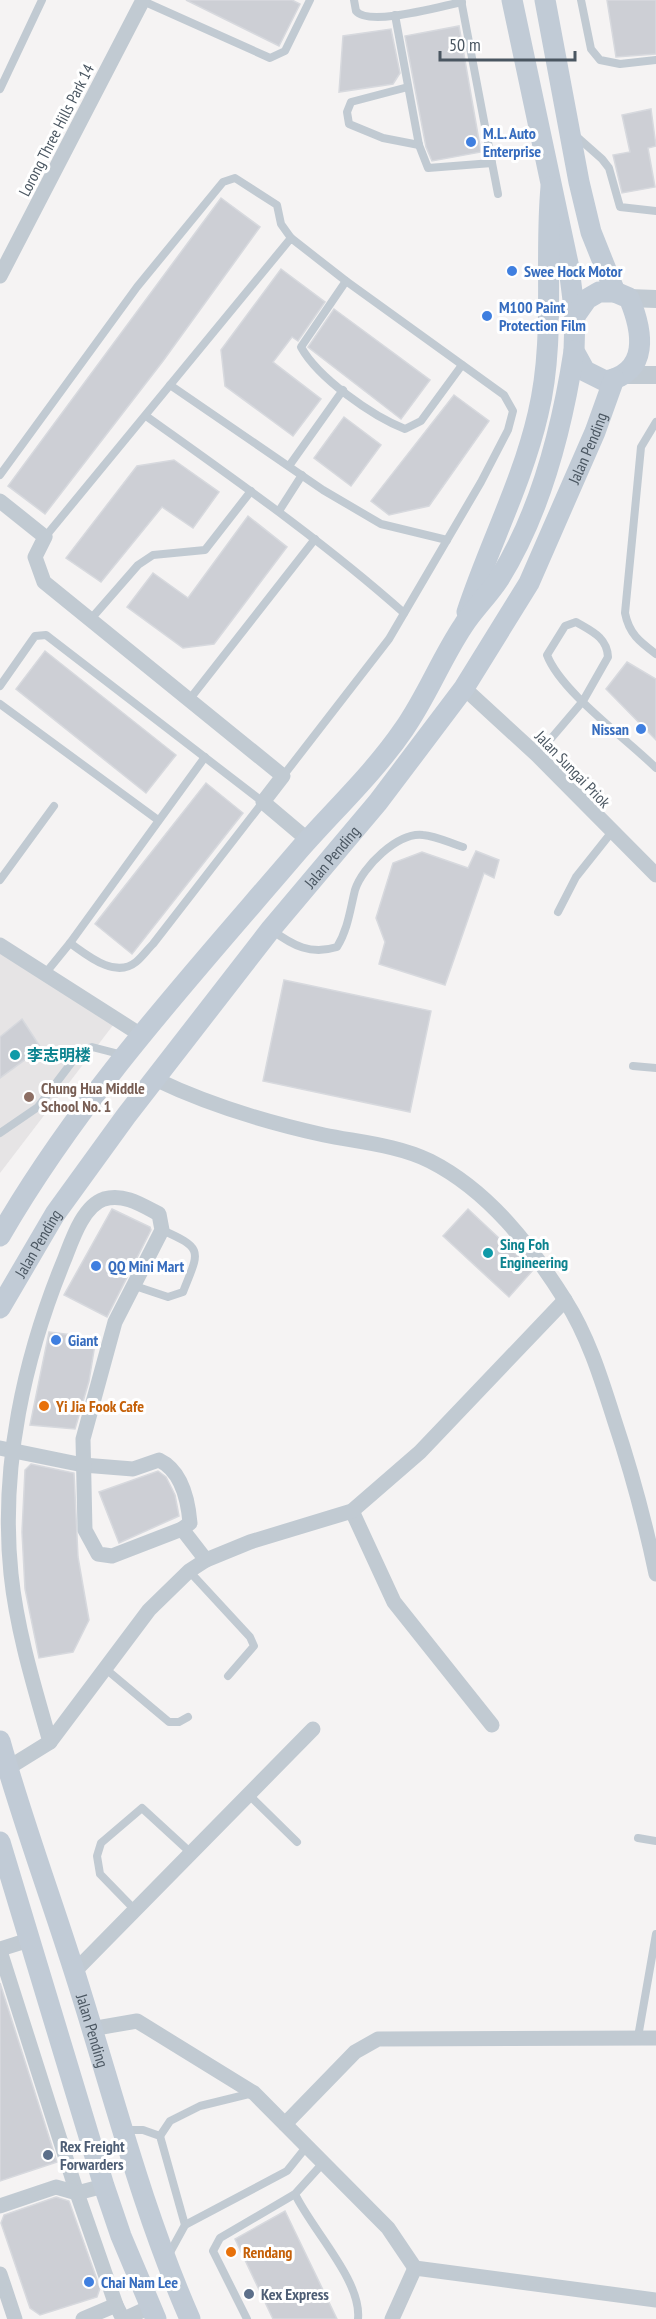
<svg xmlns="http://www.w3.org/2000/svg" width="656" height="2319" font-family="'PT Sans Narrow','Noto Sans SC',sans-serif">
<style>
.education{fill:#e6e4e5}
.building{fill:#cdcfd5;stroke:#d7d9de;stroke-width:1.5}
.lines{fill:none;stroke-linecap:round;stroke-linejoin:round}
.service{stroke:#c1cad2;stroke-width:8}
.minor{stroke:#c1cad2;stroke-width:15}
.tertiary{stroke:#c1cad2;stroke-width:18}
.secondary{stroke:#c1cbd6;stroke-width:21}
.shop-dot{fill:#3f7fe0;stroke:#fff;stroke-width:2}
.culture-dot{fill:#0f9aa8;stroke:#fff;stroke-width:2}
.education-dot{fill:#8d6e63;stroke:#fff;stroke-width:2}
.food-dot{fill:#e8710a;stroke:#fff;stroke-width:2}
.service-dot{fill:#5c6f8a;stroke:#fff;stroke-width:2}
.labels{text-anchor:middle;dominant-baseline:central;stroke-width:6;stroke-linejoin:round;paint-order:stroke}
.street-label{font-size:16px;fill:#4a5661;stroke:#fff}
.shop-label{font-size:16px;font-weight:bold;fill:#366cbe;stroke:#fff;text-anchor:start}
.culture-label{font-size:16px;font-weight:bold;fill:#0d838f;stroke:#fff;text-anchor:start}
.education-label{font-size:16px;font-weight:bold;fill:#785e54;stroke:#fff;text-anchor:start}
.food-label{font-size:16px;font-weight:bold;fill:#c56008;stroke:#fff;text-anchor:start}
.service-label{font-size:16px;font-weight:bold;fill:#4e5e75;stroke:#fff;text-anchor:start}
</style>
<rect width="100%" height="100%" fill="#f5f3f3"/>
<!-- education -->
<path class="education" d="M0 944 117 1020 0 1173Z"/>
<!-- building -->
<g class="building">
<path d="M186 0H292L300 4 279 46Z"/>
<path d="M607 0H656V54L616 57Z"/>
<path d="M459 26 481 152 432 161 426 147 405 36Z"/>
<path d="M391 29 400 73 393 84 339 92 343 36Z"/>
<path d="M651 109 656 146 648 148 655 187 622 193 613 155 630 152 622 115Z"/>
<path d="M221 198 260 227 163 361 45 514 8 486Z"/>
<path d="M281 269 325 302 298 341 292 337 273 362 321 399 293 436 225 386 221 350Z"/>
<path d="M334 309 430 380 401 419 308 347Z"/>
<path d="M454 395 489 421 429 506 389 515 371 501Z"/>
<path d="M344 417 381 445 351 486 314 458Z"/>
<path d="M174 460 219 492 193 528 162 507 101 582 66 558 137 466Z"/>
<path d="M248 516 287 547 214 644 183 648 127 607 153 573 188 598Z"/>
<path d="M45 651 176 755 146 793 16 689Z"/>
<path d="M627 662 656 679V740L606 689Z"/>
<path d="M206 783 243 813 132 954 95 924Z"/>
<path d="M476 851 499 860 494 878 484 873 445 985 379 964 385 942 376 918 393 863 422 852 468 868Z"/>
<path d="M284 980 431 1011 410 1112 263 1081Z"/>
<path d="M22 1019 41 1048 0 1078V1037Z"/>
<path d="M112 1209 150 1227 151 1230 107 1317 64 1295Z"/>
<path d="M468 1209 533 1270 509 1297 443 1236Z"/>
<path d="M49 1332 96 1338 89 1381 75 1429 30 1425Z"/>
<path d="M31 1464 74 1473 78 1557 89 1620 73 1652 39 1658 25 1589 22 1532 25 1470Z"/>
<path d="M158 1471 166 1477 175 1495 179 1516 119 1543 99 1492Z"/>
<path d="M0 1983 57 2162 0 2181Z"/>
<path d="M56 2197 69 2201 100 2288 97 2297 40 2315 30 2308 1 2223 4 2215Z"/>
<path d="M285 2211 337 2319H273L235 2239Z"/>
</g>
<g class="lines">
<!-- service -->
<g class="service">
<path d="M354 0 356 11C369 27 441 6 462 2"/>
<path d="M581 0 591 49 600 60 620 64 656 60"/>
<path d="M143 1 270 58 285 51 310 0"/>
<path d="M395 15 419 145 428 168 492 163 461 0"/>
<path d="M408 87 351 102 347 112 349 124 383 138 419 145"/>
<path d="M0 89 42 0"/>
<path d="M576 136 602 159 609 168 620 207 656 211"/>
<path d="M492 163 498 194"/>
<path d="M346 281 301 347C318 378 372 416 405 429L421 421 462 365"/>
<path d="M170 385 323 490 381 524 447 540"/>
<path d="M146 416C234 479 323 541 404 613"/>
<path d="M656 422 641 447 625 613C629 634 640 642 656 654"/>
<path d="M289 466 343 390"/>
<path d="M0 475 137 287 223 182 235 178 277 205 281 224 291 238"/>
<path d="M279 511 302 475"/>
<path d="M45 537 291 238 346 281 504 395 513 411 508 430 481 482 389 639 283 776"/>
<path d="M90 620 138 565 153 555 205 550 251 491"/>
<path d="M0 686 35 636 46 635 263 802 153 944C147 950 142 957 136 962 115 979 87 955 70 943"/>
<path d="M189 700 315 539"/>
<path d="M0 704 158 820"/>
<path d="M537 755 583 701 608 657C607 637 591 631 576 622L565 626 547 655C561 692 627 739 656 768"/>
<path d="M0 880 54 806"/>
<path d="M558 912 576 877 611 833"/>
<path d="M272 930C293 946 311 955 337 947 348 929 350 910 355 890 362 867 398 832 423 835 436 836 450 843 463 847"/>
<path d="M44 975 70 943 205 757"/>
<path d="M633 1066 656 1068"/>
<path d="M0 1133 38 1107 81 1050 92 1047 123 1055"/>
<path d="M135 1286 168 1297 183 1292C199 1251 205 1249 162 1230"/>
<path d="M189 1571 250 1637 254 1646 228 1676"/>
<path d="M107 1670 169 1722H179L188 1717"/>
<path d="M249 1795 297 1842"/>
<path d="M638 1838 656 1841"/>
<path d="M135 1910 100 1874 97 1856 101 1843 142 1808 191 1853"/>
<path d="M638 2037 656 1934"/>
<path d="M124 2130H143L160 2136 185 2225 168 2256"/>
<path d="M160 2136 170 2121 200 2106 253 2093"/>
<path d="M295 2194C312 2230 362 2281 358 2319"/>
<path d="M185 2225 287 2171 307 2146"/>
<path d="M247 2319 213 2251 220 2238 295 2194 323 2163"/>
</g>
<!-- minor -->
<g class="minor">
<path d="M0 276 143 0"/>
<path d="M0 501 45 537 35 557 44 582 283 776 263 802 308 840"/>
<path d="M464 688 537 755 656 875"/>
<path d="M0 945 141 1035"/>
<path d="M155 1079C209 1105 265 1122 324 1135 358 1142 398 1145 430 1161 489 1191 531 1246 565 1300"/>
<path d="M0 1448 83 1465 133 1469 159 1460C182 1471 188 1499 190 1523L182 1529"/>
<path d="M352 1511 394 1602 492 1725"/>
<path d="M50 1742C34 1686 17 1631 11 1574 0 1467 24 1357 65 1258 72 1240 83 1206 104 1199 124 1193 142 1205 159 1214L162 1230 115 1322 83 1439 85 1530 98 1554 112 1556 182 1529 206 1560"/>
<path d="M8 1768 50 1742 149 1610 189 1571 206 1560 250 1542 352 1511 420 1452 565 1300C588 1336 601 1378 614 1419 631 1470 645 1521 656 1574"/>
<path d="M0 1949 29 1940"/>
<path d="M0 1951 77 2193 116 2305 123 2319"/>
<path d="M74 1972 313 1729"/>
<path d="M91 2029 137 2021 254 2093 388 2228 415 2268 656 2300"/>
<path d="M285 2124 355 2052 378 2039 656 2038"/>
<path d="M0 2206 56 2187 77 2193 104 2186"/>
<path d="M0 2274 15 2319"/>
<path d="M83 2319 116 2305"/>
<path d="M124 2319 150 2307"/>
<path d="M392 2319 415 2268"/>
</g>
<!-- tertiary -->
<g class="tertiary">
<path d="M629 298 656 299"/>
<path d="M625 375H656"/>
</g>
<!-- secondary -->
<g class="secondary">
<path d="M512 0 569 268 575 316"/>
<path d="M545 0 579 182 591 232 615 292"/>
<path d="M599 292H615L629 298C643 331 650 373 605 381L585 371 574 351 575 316 587 299Z"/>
<path d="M467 612C489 545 522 483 538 414 556 340 544 262 551 187"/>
<path d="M0 1236C82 1094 193 974 299 850 334 810 374 773 404 729 427 696 441 659 463 626 473 610 488 596 499 579 541 512 562 429 574 351"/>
<path id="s1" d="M0 1308 55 1214 126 1116 271 929 378 802 464 688 529 583 595 432 614 379"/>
<path id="s2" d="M0 1741C24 1827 56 1911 82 1996 116 2105 144 2214 190 2319"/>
<path d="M0 1842 104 2186 121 2236 156 2319"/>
</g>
</g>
<!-- markers -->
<g class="shop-dot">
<circle cx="471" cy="142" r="6"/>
<circle cx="512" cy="271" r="6"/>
<circle cx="487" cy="316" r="6"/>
<circle cx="641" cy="729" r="6"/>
<circle cx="96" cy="1266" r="6"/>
<circle cx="56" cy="1340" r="6"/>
<circle cx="89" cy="2282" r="6"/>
</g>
<g class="culture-dot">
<circle cx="15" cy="1055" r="6"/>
<circle cx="488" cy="1253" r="6"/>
</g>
<circle class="education-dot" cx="29" cy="1097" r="6"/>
<g class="food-dot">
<circle cx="44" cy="1406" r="6"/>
<circle cx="231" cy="2252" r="6"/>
</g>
<g class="service-dot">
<circle cx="48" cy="2155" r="6"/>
<circle cx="249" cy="2294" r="6"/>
</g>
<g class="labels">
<!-- street labels -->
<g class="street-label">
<text transform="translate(56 130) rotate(-63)">Lorong Three Hills Park 14</text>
<text stroke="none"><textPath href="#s1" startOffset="1046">Jalan Pending</textPath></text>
<text transform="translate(573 769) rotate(46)">Jalan Sungai Priok</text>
<text stroke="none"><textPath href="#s1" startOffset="561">Jalan Pending</textPath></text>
<text stroke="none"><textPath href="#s1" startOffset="75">Jalan Pending</textPath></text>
<text stroke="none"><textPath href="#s2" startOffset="304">Jalan Pending</textPath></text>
</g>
<!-- shop labels -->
<g class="shop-label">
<text x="483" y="133">M.L. Auto<tspan x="483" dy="18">Enterprise</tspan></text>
<text x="524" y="271">Swee Hock Motor</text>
<text x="499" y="307">M100 Paint<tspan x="499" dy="18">Protection Film</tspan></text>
<text x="629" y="729" text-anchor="end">Nissan</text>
<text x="108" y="1266">QQ Mini Mart</text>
<text x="68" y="1340">Giant</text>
<text x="101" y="2282">Chai Nam Lee</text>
</g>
<!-- culture labels -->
<g class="culture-label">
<text x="27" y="1055">李志明楼</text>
<text x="500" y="1244">Sing Foh<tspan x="500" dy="18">Engineering</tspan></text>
</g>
<!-- education labels -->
<g class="education-label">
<text x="41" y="1088">Chung Hua Middle<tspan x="41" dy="18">School No. 1</tspan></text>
</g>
<!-- food labels -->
<g class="food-label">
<text x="56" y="1406">Yi Jia Fook Cafe</text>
<text x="243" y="2252">Rendang</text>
</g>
<!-- service labels -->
<g class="service-label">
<text x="60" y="2146">Rex Freight<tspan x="60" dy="18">Forwarders</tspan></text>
<text x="261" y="2294">Kex Express</text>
</g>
</g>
<!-- scale -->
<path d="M440 51v9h135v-9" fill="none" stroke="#4a5661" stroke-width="3"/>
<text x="449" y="51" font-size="18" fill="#4a5661" stroke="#ffffff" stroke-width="4.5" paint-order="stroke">50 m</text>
</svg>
